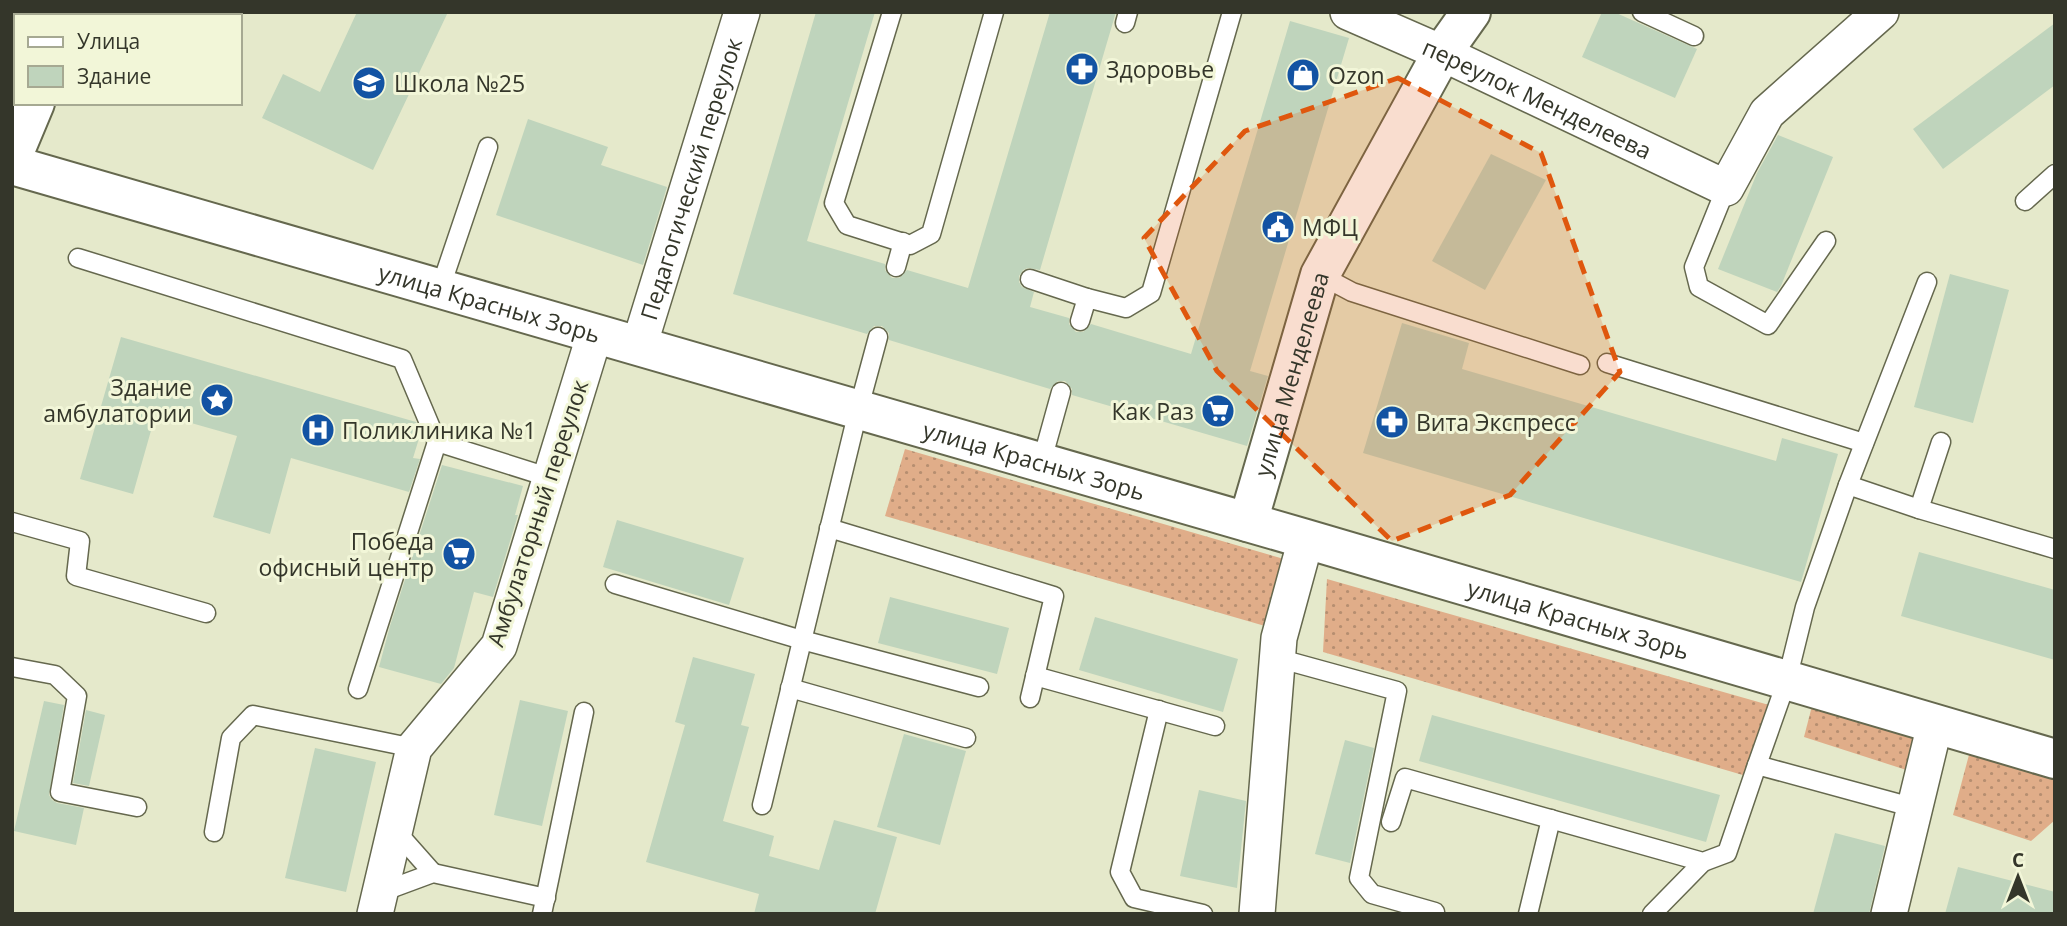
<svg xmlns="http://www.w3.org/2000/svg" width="2067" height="926" font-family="'Open Sans',sans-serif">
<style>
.grass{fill:url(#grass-dots)}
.building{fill:#bfd4bc}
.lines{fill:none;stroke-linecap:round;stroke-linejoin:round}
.service-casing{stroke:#65684e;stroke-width:21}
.minor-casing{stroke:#65684e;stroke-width:38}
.tertiary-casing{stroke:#65684e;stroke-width:42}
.service{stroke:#fff;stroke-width:18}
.minor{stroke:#fff;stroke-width:35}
.tertiary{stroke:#fff;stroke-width:38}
.marked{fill:#df570e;fill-opacity:0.2;stroke:#df570e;stroke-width:5;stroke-dasharray:14 9;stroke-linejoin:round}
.labels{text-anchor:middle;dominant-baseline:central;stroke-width:6;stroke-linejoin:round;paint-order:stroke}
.poi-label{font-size:23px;fill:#34362a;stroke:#f2f6d8;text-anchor:start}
.street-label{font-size:23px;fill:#34362a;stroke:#f2f6d8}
</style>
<defs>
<pattern id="grass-dots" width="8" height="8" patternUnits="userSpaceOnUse" patternTransform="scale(1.75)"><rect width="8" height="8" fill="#e0ad89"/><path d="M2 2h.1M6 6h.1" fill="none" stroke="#b68e70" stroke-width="1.8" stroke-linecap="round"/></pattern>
</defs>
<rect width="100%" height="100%" fill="#e5e9cb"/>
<!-- grass -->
<g class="grass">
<path d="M905 449 1284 559 1265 626 885 516Z"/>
<path d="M1327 579 1769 705 1753 778 1323 652Z"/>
<path d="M1812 706 1935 745 1925 776 1804 737Z"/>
<path d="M1970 751 2055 780V820L2031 841 1953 815Z"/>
</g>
<!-- building -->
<g class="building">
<path d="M357 12H448L373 170 262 118 283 74 320 92Z"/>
<path d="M816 12H875L807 241 885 264V270L892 278H899L907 270 968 288 1050 12H1116L1040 270 1028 268 1023 270 1019 276V282L1022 287 1034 292 1030 307 1069 318V324L1076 332H1083L1091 324 1191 354 1290 21 1349 38 1250 371 1268 376 1247 446 1072 395V389L1065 381H1058L1050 389 889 340V333L882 326H874L867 334 733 294Z"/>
<path d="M1602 12H1614L1697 49 1675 98 1582 57Z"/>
<path d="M2055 23V85L1943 169 1913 129Z"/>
<path d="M528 119 608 147 601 165 667 187 643 265 496 215Z"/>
<path d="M1778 135 1833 157 1781 286 1777 292 1718 269 1757 173Z"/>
<path d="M1491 154 1546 180 1485 290 1432 261Z"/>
<path d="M1950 274 2009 290 1973 423 1914 407Z"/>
<path d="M1402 323 1469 343 1462 369 1776 461 1782 438 1838 454 1801 582 1363 453Z"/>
<path d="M121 337 416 422 421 432 413 458 420 459 409 492 291 458 270 534 213 517 237 436 156 413 133 494 80 479Z"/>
<path d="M442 465 523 486 515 515H518L493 597 474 592 454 668 441 684 379 667 390 626Z"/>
<path d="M617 520 744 558 729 605 603 567Z"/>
<path d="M1919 552 2055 590V660L1901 616Z"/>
<path d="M890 597 1009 628 997 674 878 643Z"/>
<path d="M1095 617 1238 659 1223 712 1079 670Z"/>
<path d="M693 657 755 674 741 725 749 727 723 821 774 836 769 856 819 870 834 820 897 837 875 914H754L759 894 646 862 685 725 675 722Z"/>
<path d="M520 700 568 711 542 826 494 815Z"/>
<path d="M44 701 64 705 49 795 52 800 57 803 84 808 76 845 14 831Z"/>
<path d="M86 710 105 715 89 786 73 783Z"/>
<path d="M1432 715 1720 795 1706 842 1419 761Z"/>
<path d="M904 734 966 751 940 845 877 827Z"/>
<path d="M1345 740 1374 748 1350 863 1315 854Z"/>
<path d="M315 748 376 762 346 892 285 878Z"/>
<path d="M1199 790 1246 801 1237 888 1180 876Z"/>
<path d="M1835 833 1885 846 1869 914H1813Z"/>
<path d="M1958 867 2055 892V914H1945Z"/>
</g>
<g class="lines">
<defs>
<g id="service">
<path d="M892 12 834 203 847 225 910 245 931 234 994 12"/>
<path d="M1642 12 1694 36"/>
<path d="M1125 23 1128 12"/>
<path d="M12 68 16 70"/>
<path d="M1726 188 1694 267 1699 287 1768 325 1826 241"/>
<path d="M2025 201 2055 174"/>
<path d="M78 258 402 359 437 442 551 478"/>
<path d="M896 267 903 242"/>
<path d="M1320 275 1352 292 1580 365"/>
<path d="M1030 279 1087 298"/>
<path d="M440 289 488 147"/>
<path d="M1080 321 1087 298 1126 308 1151 293 1232 12"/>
<path d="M1607 363 1864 443"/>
<path d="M1041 464 1061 392"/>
<path d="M1848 485 1919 509 2055 549"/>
<path d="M1919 509 1941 442"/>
<path d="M12 522 80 541 76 576 206 613"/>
<path d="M829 528 1054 596 1030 698"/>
<path d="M615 584 802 640 979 687"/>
<path d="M1277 658 1397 691 1359 878 1372 894 1435 912"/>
<path d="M12 667 55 675 77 696 60 792 137 807"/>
<path d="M1035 676 1215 726"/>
<path d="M790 688 966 738"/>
<path d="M358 689 437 442"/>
<path d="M1159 710 1120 872 1134 898 1203 914"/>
<path d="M762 805 858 411 878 337"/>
<path d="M1915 808 1757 765 1787 680 1805 607 1848 485 1927 282"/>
<path d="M1391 822 1405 778 1703 862 1727 853 1757 765"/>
<path d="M394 829 433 873"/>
<path d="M214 832 231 738 253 715 414 748"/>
<path d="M379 893 433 873 546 898"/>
<path d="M542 914 584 712"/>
<path d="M1528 914 1551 819"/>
<path d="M1652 914 1703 862"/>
</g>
<g id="minor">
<path id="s1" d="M1348 12 1442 53 1726 188 1767 113 1881 12"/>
<path id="s2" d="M639 346 742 12"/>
<path d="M375 914 414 748 499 646 595 333"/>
<path d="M1257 914 1279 638 1306 539"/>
<path d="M1889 914 1935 724"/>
</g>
<g id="tertiary">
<path d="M77 16 79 12"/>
<path d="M12 158 35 103"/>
<path id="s3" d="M12 165 1306 539 2055 759"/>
<path id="s4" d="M1248 522 1320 275 1442 53 1471 12"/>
</g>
</defs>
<!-- service casing -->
<use href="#service" class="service-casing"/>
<!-- minor casing -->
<use href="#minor" class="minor-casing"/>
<!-- tertiary casing -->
<use href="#tertiary" class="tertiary-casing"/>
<!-- service -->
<use href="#service" class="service"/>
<!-- minor -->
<use href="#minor" class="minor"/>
<!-- tertiary -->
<use href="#tertiary" class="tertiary"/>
</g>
<!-- marked area -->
<path class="marked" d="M1398 78 1541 153 1620 372 1510 495 1392 541 1217 371 1144 238 1245 131Z"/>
<!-- icons -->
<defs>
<symbol id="pharmacy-disc" viewBox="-11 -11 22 22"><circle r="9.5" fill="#1353a3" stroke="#f2f6d8"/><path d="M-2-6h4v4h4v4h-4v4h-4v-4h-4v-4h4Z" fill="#fff"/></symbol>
<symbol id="shop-disc" viewBox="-11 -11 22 22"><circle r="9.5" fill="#1353a3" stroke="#f2f6d8"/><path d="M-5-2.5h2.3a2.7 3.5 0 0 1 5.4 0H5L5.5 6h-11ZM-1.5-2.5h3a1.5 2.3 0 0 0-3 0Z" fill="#fff"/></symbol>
<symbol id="school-disc" viewBox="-11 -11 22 22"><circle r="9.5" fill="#1353a3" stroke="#f2f6d8"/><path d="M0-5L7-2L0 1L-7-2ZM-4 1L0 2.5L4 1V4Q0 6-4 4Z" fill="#fff"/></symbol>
<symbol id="civic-disc" viewBox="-11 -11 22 22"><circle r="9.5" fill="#1353a3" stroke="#f2f6d8"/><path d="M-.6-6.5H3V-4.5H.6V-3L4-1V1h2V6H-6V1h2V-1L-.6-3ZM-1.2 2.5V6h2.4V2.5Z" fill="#fff"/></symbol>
<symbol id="sight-disc" viewBox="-11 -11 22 22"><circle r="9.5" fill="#1353a3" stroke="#f2f6d8"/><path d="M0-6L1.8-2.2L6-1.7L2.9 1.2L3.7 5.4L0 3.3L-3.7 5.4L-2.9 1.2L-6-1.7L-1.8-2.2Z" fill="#fff"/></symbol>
<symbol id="supermarket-disc" viewBox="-11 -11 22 22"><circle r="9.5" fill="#1353a3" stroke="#f2f6d8"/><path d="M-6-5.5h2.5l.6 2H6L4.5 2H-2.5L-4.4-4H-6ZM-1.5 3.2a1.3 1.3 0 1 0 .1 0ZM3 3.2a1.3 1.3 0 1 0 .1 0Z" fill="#fff"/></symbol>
<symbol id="hospital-disc" viewBox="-11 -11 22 22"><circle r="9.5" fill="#1353a3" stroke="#f2f6d8"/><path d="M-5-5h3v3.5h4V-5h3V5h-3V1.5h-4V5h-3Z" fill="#fff"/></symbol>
</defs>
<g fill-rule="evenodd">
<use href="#pharmacy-disc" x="1063" y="50" width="38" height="38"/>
<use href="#shop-disc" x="1284" y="56" width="38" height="38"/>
<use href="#school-disc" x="350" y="64" width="38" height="38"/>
<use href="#civic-disc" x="1259" y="208" width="38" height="38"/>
<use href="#sight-disc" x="198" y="381" width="38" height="38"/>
<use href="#supermarket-disc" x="1199" y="392" width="38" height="38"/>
<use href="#pharmacy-disc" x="1373" y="403" width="38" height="38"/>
<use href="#hospital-disc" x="299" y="411" width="38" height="38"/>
<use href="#supermarket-disc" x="440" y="535" width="38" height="38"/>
</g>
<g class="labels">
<!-- poi labels -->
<g class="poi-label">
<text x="1106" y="69">Здоровье</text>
<text x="1328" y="75">Ozon</text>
<text x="394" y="83">Школа №25</text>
<text x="1302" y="227">МФЦ</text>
<text x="192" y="387" text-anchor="end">Здание<tspan x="192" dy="26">амбулатории</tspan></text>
<text x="1194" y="411" text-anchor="end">Как Раз</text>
<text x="1416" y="422">Вита Экспресс</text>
<text x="342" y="430">Поликлиника №1</text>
<text x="434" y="541" text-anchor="end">Победа<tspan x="434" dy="26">офисный центр</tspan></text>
</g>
<!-- street labels -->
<g class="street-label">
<text stroke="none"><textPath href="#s1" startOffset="208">переулок Менделеева</textPath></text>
<text stroke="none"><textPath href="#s2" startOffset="175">Педагогический переулок</textPath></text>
<text stroke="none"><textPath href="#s3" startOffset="497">улица Красных Зорь</textPath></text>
<text stroke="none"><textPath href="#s4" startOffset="154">улица Менделеева</textPath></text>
<text stroke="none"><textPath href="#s3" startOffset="1064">улица Красных Зорь</textPath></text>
<text transform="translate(537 513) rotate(-72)">Амбулаторный переулок</text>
<text stroke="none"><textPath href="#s3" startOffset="1631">улица Красных Зорь</textPath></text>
</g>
</g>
<!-- border -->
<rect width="2067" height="926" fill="none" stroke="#34362a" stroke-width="28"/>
<!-- legend -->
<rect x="14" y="14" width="228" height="91" fill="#f2f6d8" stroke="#a6a992" stroke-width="2"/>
<rect x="28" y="37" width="35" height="10" fill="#ffffff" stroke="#a6a992" stroke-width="2"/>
<text x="77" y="49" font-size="21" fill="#34362a">Улица</text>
<rect x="28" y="66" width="35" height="21" fill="#bfd4bc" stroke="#a6a992" stroke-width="2"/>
<text x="77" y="84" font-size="21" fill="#34362a">Здание</text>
<!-- north arrow -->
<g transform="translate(2018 877)" stroke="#f2f6d8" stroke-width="5" paint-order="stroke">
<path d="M0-5L12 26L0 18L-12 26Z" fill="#34362a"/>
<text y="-10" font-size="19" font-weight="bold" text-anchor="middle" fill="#34362a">С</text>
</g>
</svg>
